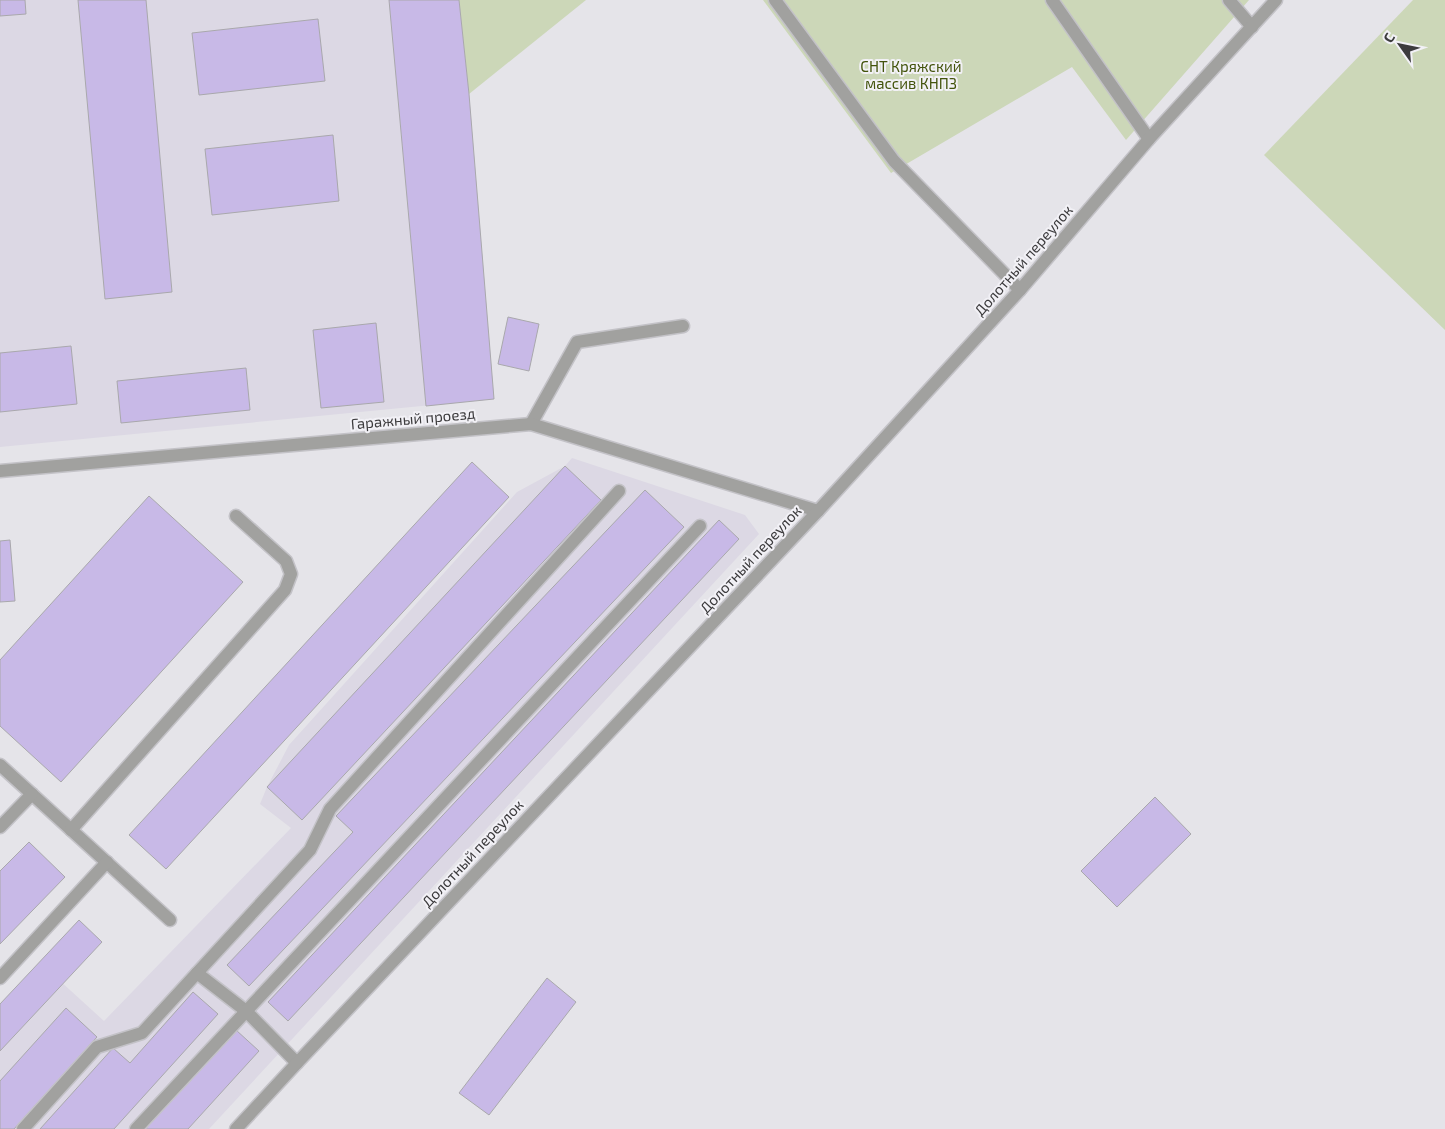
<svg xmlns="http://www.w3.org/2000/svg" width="1445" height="1129" font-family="'Exo 2',sans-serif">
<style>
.built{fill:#dcd8e4}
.green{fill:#ccd7b8}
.building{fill:#c8b9e7;stroke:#a9a8ac}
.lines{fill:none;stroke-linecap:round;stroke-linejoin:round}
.lane-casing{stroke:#c3c2c7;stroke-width:15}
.street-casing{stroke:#c3c2c7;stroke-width:15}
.lane{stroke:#a1a19f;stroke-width:12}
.street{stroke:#a1a19f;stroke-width:12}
.labels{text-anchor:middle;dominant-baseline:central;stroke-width:4;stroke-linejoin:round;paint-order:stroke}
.park-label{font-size:15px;fill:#43540c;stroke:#f2f1f6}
.street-label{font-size:15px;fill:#3c3b3d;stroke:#f2f1f6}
</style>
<rect width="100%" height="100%" fill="#e5e4e9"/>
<!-- built -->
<g class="built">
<path d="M0 0H459L469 94 494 399 0 447Z"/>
<path d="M572 458 745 515 759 534 209 1129H0V1045L59 980 104 1021 291 828 260 804 267 787 289 745 517 492 565 466Z"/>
</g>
<!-- green -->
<g class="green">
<path d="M459 0H586L469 94Z"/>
<path d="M763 0H1249L1126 140 1072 67 891 173Z"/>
<path d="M1413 0H1445V330L1264 155Z"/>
</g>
<!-- building -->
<g class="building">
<path d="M0 0H25L26 14 0 16Z"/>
<path d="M78 0H146L172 292 105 299Z"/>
<path d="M389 0H459L469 94 494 399 426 406Z"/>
<path d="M318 19 325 81 199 95 192 33Z"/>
<path d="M333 135 339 201 212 215 205 149Z"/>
<path d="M508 317 539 324 529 371 498 364Z"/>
<path d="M376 323 384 402 321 408 313 330Z"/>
<path d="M71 346 77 404 0 412V353Z"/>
<path d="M246 368 250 410 121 423 117 381Z"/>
<path d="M472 462 509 497 166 869 129 835Z"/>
<path d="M565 466 601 500 302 820 267 787Z"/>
<path d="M645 490 684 527 249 986 227 965 353 832 336 816Z"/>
<path d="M149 496 243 582 61 782 0 726V660Z"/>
<path d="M719 520 739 539 288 1021 268 1002Z"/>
<path d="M10 540 15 601 0 602V541Z"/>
<path d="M1155 797 1191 834 1117 907 1081 871Z"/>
<path d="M29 842 65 877 0 944V871Z"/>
<path d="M79 920 102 942 0 1051V1004Z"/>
<path d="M547 978 576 1002 489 1115 459 1093Z"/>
<path d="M193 992 218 1014 114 1129H40L113 1048 130 1063Z"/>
<path d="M66 1008 97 1037 14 1129H0V1081Z"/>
<path d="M236 1030 259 1051 188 1129H145Z"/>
</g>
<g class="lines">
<defs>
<g id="lane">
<path d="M775 0 894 161 1020 290"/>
<path d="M1052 0 1149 139"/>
<path d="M1229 0 1252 27"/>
<path d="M531 424 577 342 683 326"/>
<path d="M0 765 170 920"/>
<path d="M0 827 32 794"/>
<path d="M71 830 285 590 291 574 286 561 236 516"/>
<path d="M197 973 310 850 330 809 619 491"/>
<path d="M0 978 107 862"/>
<path d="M23 1129 97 1047 142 1033 197 973 246 1011 297 1063"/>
<path d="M136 1129 700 526"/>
</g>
<g id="street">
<path d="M0 471 531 424 818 511"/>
<path d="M236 1129 297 1063 818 511 1020 290 1149 139 1276 0"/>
</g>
</defs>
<!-- lane casing -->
<use href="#lane" class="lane-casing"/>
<!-- street casing -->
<use href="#street" class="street-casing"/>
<!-- lane -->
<use href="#lane" class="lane"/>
<!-- street -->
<use href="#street" class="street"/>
</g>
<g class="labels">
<!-- park labels -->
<g class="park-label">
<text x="911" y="66">СНТ Кряжский<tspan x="911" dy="17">массив КНПЗ</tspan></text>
</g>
<!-- street labels -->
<g class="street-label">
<text transform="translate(1023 260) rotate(-49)">Долотный переулок</text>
<text transform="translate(413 418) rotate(-5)">Гаражный проезд</text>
<text transform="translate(750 559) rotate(-47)">Долотный переулок</text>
<text transform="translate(472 853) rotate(-47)">Долотный переулок</text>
</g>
</g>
<!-- north arrow -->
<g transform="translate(1400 45) rotate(303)" stroke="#f2f1f6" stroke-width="4" paint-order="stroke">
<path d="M0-4L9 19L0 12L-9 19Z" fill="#3c3b3d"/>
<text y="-8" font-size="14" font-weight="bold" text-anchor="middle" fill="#3c3b3d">С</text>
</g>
</svg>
